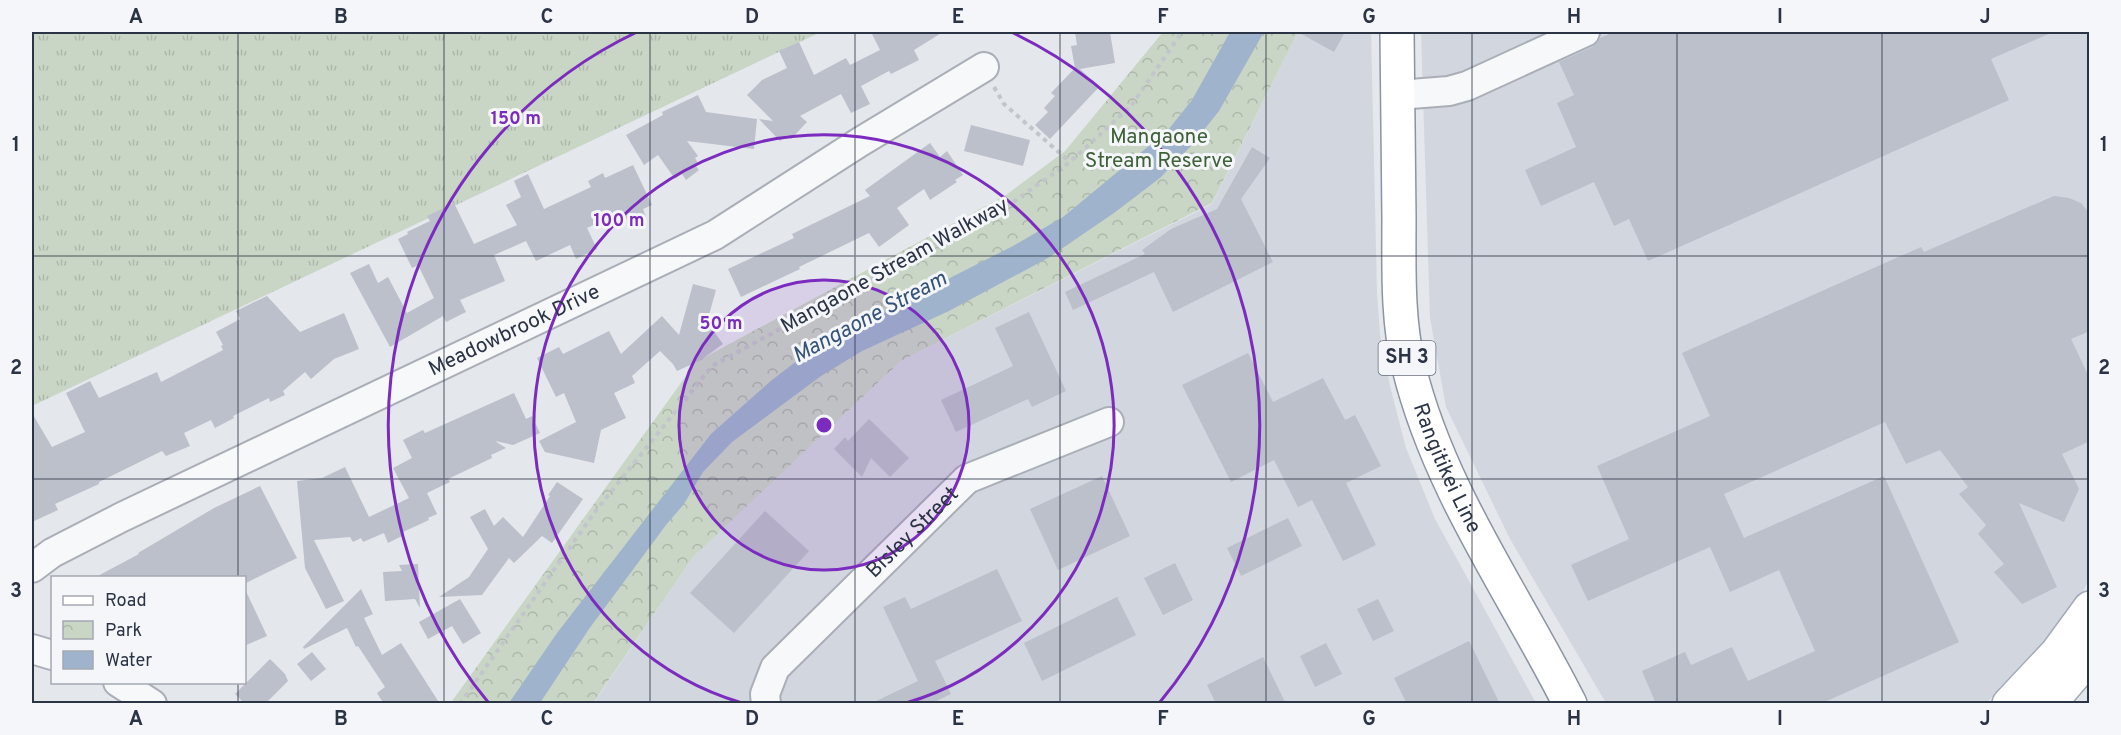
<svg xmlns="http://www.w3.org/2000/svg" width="2121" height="735" font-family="Overpass,sans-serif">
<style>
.built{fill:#d2d6de}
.grass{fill:url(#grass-tufts)}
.park{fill:url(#park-crowns)}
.water{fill:#9fb4cc}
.building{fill:#bbc0ca}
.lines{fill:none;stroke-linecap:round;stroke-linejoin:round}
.minor-casing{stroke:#a9aeb7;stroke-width:32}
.major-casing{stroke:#a3abb8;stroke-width:36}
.highway-casing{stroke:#8b94a3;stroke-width:36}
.path{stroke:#c2c5cb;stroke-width:4;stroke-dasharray:4.5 4.5;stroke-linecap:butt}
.minor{stroke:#f7f8fa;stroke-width:28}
.major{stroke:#fff;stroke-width:33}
.highway{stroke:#fff;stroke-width:33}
.grid{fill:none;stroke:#2b3445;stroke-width:1.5;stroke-opacity:0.55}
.ring{fill:none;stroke:#7b2cbf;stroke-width:3}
.labels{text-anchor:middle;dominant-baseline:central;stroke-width:6;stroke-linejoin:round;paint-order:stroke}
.shield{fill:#f4f6f9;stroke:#676e7b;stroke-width:1.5}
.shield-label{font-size:20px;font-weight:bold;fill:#2b3445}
.park-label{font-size:21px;fill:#3f6138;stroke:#f4f6f9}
.street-label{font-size:21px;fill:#2b3445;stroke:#f4f6f9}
.water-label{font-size:22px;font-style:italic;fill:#34527a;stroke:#f4f6f9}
.centre{fill:#7b2cbf;stroke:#f4f6f9;stroke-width:3}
.ring-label{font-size:18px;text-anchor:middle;font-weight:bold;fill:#7b2cbf;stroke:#f4f6f9;stroke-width:6;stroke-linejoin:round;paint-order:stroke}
.neatline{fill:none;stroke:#2b3445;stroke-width:2}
.grid-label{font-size:20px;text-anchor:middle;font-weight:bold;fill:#2b3445}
</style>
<defs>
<pattern id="grass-tufts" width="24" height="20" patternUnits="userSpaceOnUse" patternTransform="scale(1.5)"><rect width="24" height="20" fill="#c9d6c5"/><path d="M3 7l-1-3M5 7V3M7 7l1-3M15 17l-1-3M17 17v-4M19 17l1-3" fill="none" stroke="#adb8ab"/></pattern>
<pattern id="park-crowns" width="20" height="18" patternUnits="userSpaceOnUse" patternTransform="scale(1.5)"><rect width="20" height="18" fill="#c9d6c5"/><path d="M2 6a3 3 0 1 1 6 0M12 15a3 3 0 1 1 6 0" fill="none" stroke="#adb8ab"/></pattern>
</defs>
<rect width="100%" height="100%" fill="#e4e7ec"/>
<!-- built -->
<g class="built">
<path d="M1298 32H1371L1377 293 1380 335 1390 386 1406 448 1435 519 1536 703 593 704 693 557 901 361 1212 204Z"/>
<path d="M1421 32H2089V579L2081 596 2042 648 1986 703H1606L1510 539 1446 407 1430 318Z"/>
</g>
<!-- grass -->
<path class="grass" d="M32 32H821L32 406Z"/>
<!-- park -->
<path class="park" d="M1163 32H1298L1212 203 901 361 693 557 593 703 450 704 696 362 1006 195 1065 151Z"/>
<!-- water -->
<path class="water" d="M1230 32H1264L1219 111 1191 146 1160 178 1114 213 1048 258 949 311 862 351 821 376 732 442 703 472 684 504 666 525 589 629 540 703H509L557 633 711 434 772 380 806 354 863 322 1013 246 1063 217 1168 130 1192 100Z"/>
<!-- building -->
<g class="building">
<path d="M871 32H943L914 50 919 60 891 74 889 71 861 86 870 104 851 113 841 94 800 116 807 122 791 139 787 135 780 141 759 119 773 121 747 95 762 80 787 68 779 51 799 42 814 75 846 58 850 65 880 50Z"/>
<path d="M1075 32H1110L1115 63 1080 69 1099 87 1050 139 1035 125 1048 112 1044 108 1055 96 1051 93 1075 68 1071 46 1077 45Z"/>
<path d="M1298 32H1345L1334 52Z"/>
<path d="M1614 32H2053L1991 59 2009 100 1648 261 1629 219 1614 226 1594 182 1541 206 1525 170 1576 147 1557 103 1574 95 1559 62 1592 47 1600 38Z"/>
<path d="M698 95 706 112 757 119 754 149 687 141 698 156 695 158 698 163 695 165 699 170 686 180 682 174 675 179 658 155 644 165 626 135 663 115 662 112Z"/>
<path d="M971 125 1030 140 1023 166 964 151Z"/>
<path d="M930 143 940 157 947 151 963 175 955 180 957 182 930 200 924 189 897 208 909 225 879 247 869 233 799 267 800 269 741 297 728 269 794 238 792 234 870 196 865 190Z"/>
<path d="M1252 147 1270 158 1241 199 1273 262 1173 312 1154 272 1073 310 1065 292 1145 254 1142 250 1171 229 1217 209Z"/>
<path d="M633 165 652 205 643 209 646 217 629 225 623 211 587 228 597 249 576 259 570 245 536 261 526 241 494 255 505 281 460 300 466 312 446 322 443 316 390 347 350 273 369 264 378 283 388 277 407 313 434 298 418 265 412 268 398 239 408 234 407 232 430 221 427 216 454 203 474 244 517 225 506 205 521 197 514 181 528 174 544 209 591 187 588 181 603 173 605 178Z"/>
<path d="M2054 196 2069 198 2081 203 2090 214V331L2071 339 2090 379V441L2062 454 2079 489 2064 522 2019 503 2057 587 2022 604 1994 572 2004 564 1978 534 1986 525 1959 494 1968 487 1940 450 1906 464 1885 422 1724 494 1744 538 1884 476 1959 642 1820 704H1656L1642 671 1685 652 1691 665 1732 647 1748 681 1815 651 1779 570 1730 592 1710 547 1588 601 1571 565 1629 539 1597 466 1710 416 1682 353 1921 247 1924 252Z"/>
<path d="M693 284 716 290 707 322 723 344 701 360 677 371 673 364 660 351 632 376 635 383 614 393 626 418 601 430 594 463 545 452 539 441 576 422 564 393 556 397 537 358 559 347 563 354 609 331 621 354 662 316 679 335Z"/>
<path d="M267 296 300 332 344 313 359 349 334 359 311 379 305 372 283 391 285 395 270 402 269 398 233 416 234 418 215 428 211 420 184 433 190 446 166 456 162 451 99 482V484L55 504 58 510 32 522V413L52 447 85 432 66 393 90 381 99 398 157 372 161 382 223 350 221 346 223 345 216 332 240 319 236 311Z"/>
<path d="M1029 312 1066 391 1032 407 1028 399 956 432 941 400 1013 366 995 328Z"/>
<path d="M1248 353 1273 402 1323 378 1345 420 1355 415 1381 466 1346 483 1376 545 1343 561 1312 500 1298 507 1274 460 1231 482 1182 385Z"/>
<path d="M514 393 526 419 532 416 540 433 513 445 495 441 506 448 491 455 492 458 448 479 450 482 427 493 437 514 428 518 429 520 403 532 404 535 388 543 384 533 363 542 361 538 353 542 350 537 314 540 344 601 326 609 305 568 297 481 322 478 345 467 369 517 409 498 393 468 412 458 403 440 423 430 425 433Z"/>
<path d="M869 419 909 458 890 477 871 458 862 477 834 449 845 437 848 441Z"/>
<path d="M1102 476 1130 536 1058 570 1030 509Z"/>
<path d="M557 482 583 499 552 543 542 536 514 563 509 558 482 595 439 597 469 577 488 549 470 517 485 509 494 526 503 517 523 537 550 496 548 495Z"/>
<path d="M260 486 297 558 244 584V578H94L139 554 138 553 214 508Z"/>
<path d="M765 511 809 551 734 633 690 593Z"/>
<path d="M1288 518 1302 546 1241 576 1227 548Z"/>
<path d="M1175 563 1193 600 1163 615 1144 578Z"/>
<path d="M418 564 420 608 415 599 385 601 383 572 402 571 399 565Z"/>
<path d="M997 569 1022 621 935 661 951 694 930 704H870L918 681 883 607 905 597 911 609Z"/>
<path d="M244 587 267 636 244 646Z"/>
<path d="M361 589 373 614 364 618 382 655 401 643 440 704H384L377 693 385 687 358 646 356 647 347 628 304 649 303 647Z"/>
<path d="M1117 597 1136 635 1042 681 1024 643Z"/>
<path d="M460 599 481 633 463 644 452 626 428 639 419 622Z"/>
<path d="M1378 599 1394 631 1373 641 1357 609Z"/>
<path d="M1469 641 1500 704H1407L1394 678Z"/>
<path d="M1326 643 1342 674 1315 687 1300 656Z"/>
<path d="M312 652 326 669 311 681 297 664Z"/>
<path d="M1263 657 1286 704H1216L1207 685Z"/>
<path d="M270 659 285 674 288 681 265 704H245L235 694Z"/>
</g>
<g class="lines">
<defs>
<g id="minor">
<path d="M1398 95 1449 91 1467 86 1585 32"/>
<path id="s1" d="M32 568 52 553 122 517 715 235 860 142 984 67"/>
<path d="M32 649 52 655"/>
<path d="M118 682 152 704"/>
<path id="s2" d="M766 704 765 694 775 668 967 479 1109 422"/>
</g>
<g id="major">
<path d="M2009 704 2057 653 2090 608"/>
<path d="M2049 704 2090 656"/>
</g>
<g id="highway">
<path id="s3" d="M1397 32C1398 94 1398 156 1399 218 1399 267 1397 320 1409 368 1439 490 1514 593 1570 704"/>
</g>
</defs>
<!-- minor casing -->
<use href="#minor" class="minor-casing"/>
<!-- major casing -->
<use href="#major" class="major-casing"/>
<!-- highway casing -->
<use href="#highway" class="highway-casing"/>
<!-- path -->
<g class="path">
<path d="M994 87 1004 104 1070 162"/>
<path d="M460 704 594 513 712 366 1013 202 1070 162 1131 106 1182 32"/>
</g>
<!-- minor -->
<use href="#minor" class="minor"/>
<!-- major -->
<use href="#major" class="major"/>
<!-- highway -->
<use href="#highway" class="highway"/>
</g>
<!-- grid -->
<path class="grid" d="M238 32V578M444 32V704M650 32V704M855 32V704M1060 32V704M1266 32V704M1472 32V704M1677 32V704M1882 32V704M32 256H2090M32 479H2090M238 682V704"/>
<!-- distance rings -->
<circle cx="824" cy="425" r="145" fill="#7b2cbf" fill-opacity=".12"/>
<g class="ring">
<circle cx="824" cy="425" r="145"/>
<path d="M742 703A290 290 0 1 1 906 703"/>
<path d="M488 702A435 435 0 0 1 637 32M1011 32A435 435 0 0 1 1160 702"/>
</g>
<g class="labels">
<!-- shield labels -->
<rect class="shield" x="1378.5" y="341" width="57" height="34" rx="4.5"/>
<g class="shield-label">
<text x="1407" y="358">SH 3</text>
</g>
<!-- park labels -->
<g class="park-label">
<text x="1159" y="137">Mangaone<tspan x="1159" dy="24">Stream Reserve</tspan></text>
</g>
<!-- street labels -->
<g class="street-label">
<text transform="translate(895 266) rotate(-29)">Mangaone Stream Walkway</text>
<text stroke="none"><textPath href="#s1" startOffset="538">Meadowbrook Drive</textPath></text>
<text stroke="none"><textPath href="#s3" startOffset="444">Rangitikei Line</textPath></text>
<text stroke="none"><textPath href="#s2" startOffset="231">Bisley Street</textPath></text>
</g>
<!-- water labels -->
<g class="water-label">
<text transform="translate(870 318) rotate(-28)">Mangaone Stream</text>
</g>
</g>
<circle cx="824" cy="425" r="9" class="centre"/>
<g class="ring-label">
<text x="516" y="124">150 m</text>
<text x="619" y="226">100 m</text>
<text x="721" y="329">50 m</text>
</g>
<!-- border -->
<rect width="2121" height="735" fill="none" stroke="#f4f6f9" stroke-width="66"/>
<!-- legend -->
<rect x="51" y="576" width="195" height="108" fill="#f4f6f9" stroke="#a4a8b1" stroke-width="1.5"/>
<rect x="63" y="596" width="30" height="9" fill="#ffffff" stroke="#a4a8b1" stroke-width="1.5"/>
<text x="105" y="606" font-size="18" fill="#2b3445">Road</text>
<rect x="63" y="621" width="30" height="18" fill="url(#park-crowns)" stroke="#a4a8b1" stroke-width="1.5"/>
<text x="105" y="636" font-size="18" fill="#2b3445">Park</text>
<rect x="63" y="651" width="30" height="18" fill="#9fb4cc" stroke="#a4a8b1" stroke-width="1.5"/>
<text x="105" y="666" font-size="18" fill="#2b3445">Water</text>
<rect x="33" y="33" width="2055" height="669" class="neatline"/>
<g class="grid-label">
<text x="136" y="23">A</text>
<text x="341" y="23">B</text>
<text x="547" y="23">C</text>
<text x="752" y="23">D</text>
<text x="958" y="23">E</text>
<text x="1163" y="23">F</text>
<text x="1369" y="23">G</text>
<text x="1574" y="23">H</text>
<text x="1780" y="23">I</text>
<text x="1985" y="23">J</text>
<text x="16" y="151">1</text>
<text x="2104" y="151">1</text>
<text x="16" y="374">2</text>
<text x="2104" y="374">2</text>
<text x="16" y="597">3</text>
<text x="2104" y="597">3</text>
<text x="136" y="725">A</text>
<text x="341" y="725">B</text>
<text x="547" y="725">C</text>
<text x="752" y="725">D</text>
<text x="958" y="725">E</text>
<text x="1163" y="725">F</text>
<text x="1369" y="725">G</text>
<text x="1574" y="725">H</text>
<text x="1780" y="725">I</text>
<text x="1985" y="725">J</text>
</g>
</svg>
